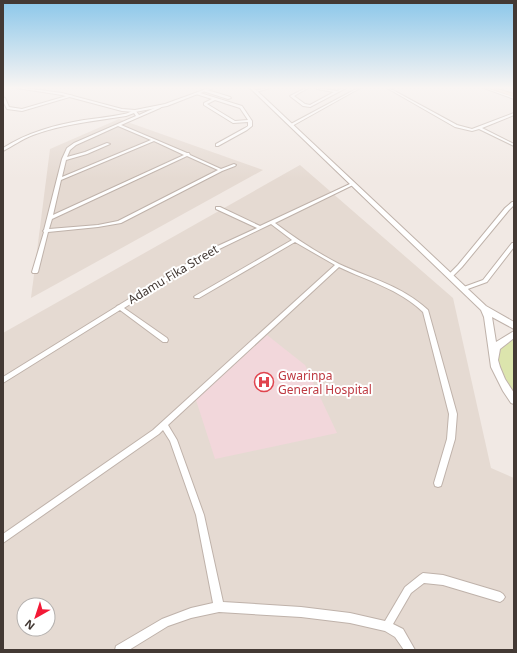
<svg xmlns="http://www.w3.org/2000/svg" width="517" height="653" font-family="'Noto Sans',sans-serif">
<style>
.residential{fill:#e5dad2;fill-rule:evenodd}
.medical{fill:#f2d7db}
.green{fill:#dce5ad}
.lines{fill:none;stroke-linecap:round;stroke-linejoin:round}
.minor-casing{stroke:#bfb2aa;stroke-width:2}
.tertiary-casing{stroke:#bfb2aa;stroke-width:2}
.secondary-casing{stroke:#d3b297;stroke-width:2}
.minor{fill:#fff;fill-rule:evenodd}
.tertiary{fill:#fff;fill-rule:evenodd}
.secondary{fill:#fddec2;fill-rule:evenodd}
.labels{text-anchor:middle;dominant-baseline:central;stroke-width:4;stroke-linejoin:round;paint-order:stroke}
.street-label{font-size:12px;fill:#433934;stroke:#fff}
.health-label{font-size:12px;fill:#be3a42;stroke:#fff;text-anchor:start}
</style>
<rect width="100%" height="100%" fill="#f1e9e4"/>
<!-- residential -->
<g class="residential">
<path d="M119 119 263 170 31 298 50 149Z"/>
<path d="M300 165 453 298 491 468 514 478V650H3V333ZM24 605H48V629H24Z"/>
</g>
<!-- medical -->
<path class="medical" d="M267 335 305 365 337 433 215 459 196 400Z"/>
<!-- green -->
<path class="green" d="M514 337V396L496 362 500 349Z"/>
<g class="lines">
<defs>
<g id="minor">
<path d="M267 88H270L256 92 255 91Z"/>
<path d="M306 88H308L294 96 305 104 310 105 334 92 317 89V88L337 91 344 88H346L310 107 303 106 290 96Z"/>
<path d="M358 88H360L292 126 289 125Z"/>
<path d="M387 88H389L457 125 472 129 514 113V115L482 128 514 144V146L479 129 472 131 455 127Z"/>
<path d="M484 88H486L514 97V99Z"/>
<path d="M204 89 230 97 231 98 228 99 203 91Z"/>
<path d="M197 92 242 106 252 121V126L247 130 218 146H216V144L245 128 248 126V122L233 123 204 105V103L212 99 196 94ZM215 100 240 108 248 120 235 121 207 104Z"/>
<path d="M70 95 73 96 22 111 7 109 3 101V97L5 98 9 107 22 109Z"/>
<path d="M159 106 161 107 160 108 121 125 187 153H189L190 155 221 169 234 164 236 165 235 166 222 171 121 223 98 227 48 232 38 272 37 273H33L32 272 44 232 43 231 44 230 62 159 67 148 74 143 136 116 134 113 126 116C95 121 63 124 33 135 22 139 13 146 3 151V148C28 132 55 125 84 120 97 118 110 117 124 114 127 114 131 111 135 110L139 115ZM118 126 151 140 62 177 66 160 87 154 110 144 107 143 85 152 67 157 70 150 76 145ZM154 141 184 155 53 215 61 180ZM187 156 218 170 118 221 98 225 49 229 52 219Z"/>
<path d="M352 183 355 184 275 223C295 238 316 252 339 264 371 279 401 285 428 310L457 414 455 439 442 483 441 486 438 487 435 486 434 483 447 439 449 414 423 312C399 289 368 281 339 267L168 425 177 440 204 515 223 602 301 607 350 613 385 621 405 587 420 575 423 573 443 575 500 592 503 594 505 597 503 600 500 602 443 585 424 583 411 593 393 624 403 629 415 650H404L395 637 385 631 350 623 301 617 219 612 191 618 168 626 129 650H115L116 646 162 619 191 608 213 603 196 515 170 441 163 430 159 434 3 543V534L153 430 335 265 295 242 199 298H195L194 297 195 296 292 240 271 224 213 252 124 308 167 338 168 340 167 342H163L120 310 3 383V377L116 307 117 306 119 305 209 250 257 228 216 209V207H220L260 226Z"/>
<path d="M512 202H514V205L509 210 462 267 452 277H448L447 276 458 265 505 208Z"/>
<path d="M512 243H514V247L487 282 465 290H461L460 289 461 288 483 280Z"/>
</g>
<g id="tertiary">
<path d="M17 88H24L62 93 122 109 135 110 165 104 209 88H213L167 106 135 112 122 111 62 95Z"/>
<path d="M250 88H254L486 306 514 322V329L492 317 496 342 514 331V338L500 349 498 360 500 367 505 379 514 393V404L511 403 503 391 491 367 484 317 481 310Z"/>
</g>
<path id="secondary" d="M489 88H494L514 94V97Z"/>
</defs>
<!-- minor casing -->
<use href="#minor" class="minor-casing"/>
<!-- tertiary casing -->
<use href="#tertiary" class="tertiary-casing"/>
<!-- secondary casing -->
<use href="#secondary" class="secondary-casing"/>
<!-- minor -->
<use href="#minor" class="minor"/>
<!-- tertiary -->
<use href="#tertiary" class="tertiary"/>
<!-- secondary -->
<use href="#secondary" class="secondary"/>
</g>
<!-- sky -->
<linearGradient id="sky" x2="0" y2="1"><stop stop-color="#8bc7ea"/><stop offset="0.49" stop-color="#f9f5f3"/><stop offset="1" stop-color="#f9f5f3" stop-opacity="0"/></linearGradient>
<rect width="517" height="179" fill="url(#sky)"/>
<!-- icons -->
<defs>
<symbol id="hospital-ring" viewBox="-11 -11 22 22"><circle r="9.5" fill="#fff" stroke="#e0444e" stroke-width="1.5"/><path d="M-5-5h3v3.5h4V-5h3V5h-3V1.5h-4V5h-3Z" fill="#e0444e"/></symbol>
</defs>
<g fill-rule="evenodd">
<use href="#hospital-ring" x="253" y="371" width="22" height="22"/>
</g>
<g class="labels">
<!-- street labels -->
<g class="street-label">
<text transform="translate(173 274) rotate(-31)">Adamu Fika Street</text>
</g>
<!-- health labels -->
<g class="health-label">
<text x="278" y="375">Gwarinpa<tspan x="278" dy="14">General Hospital</tspan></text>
</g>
</g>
<!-- border -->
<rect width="517" height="653" fill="none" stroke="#433934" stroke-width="8"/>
<!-- north arrow -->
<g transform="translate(36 617) rotate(219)"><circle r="19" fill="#ffffff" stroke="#b4b0ae"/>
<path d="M0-3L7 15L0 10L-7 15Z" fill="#f31936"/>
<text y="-6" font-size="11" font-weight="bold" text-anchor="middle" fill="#433934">N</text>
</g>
</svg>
